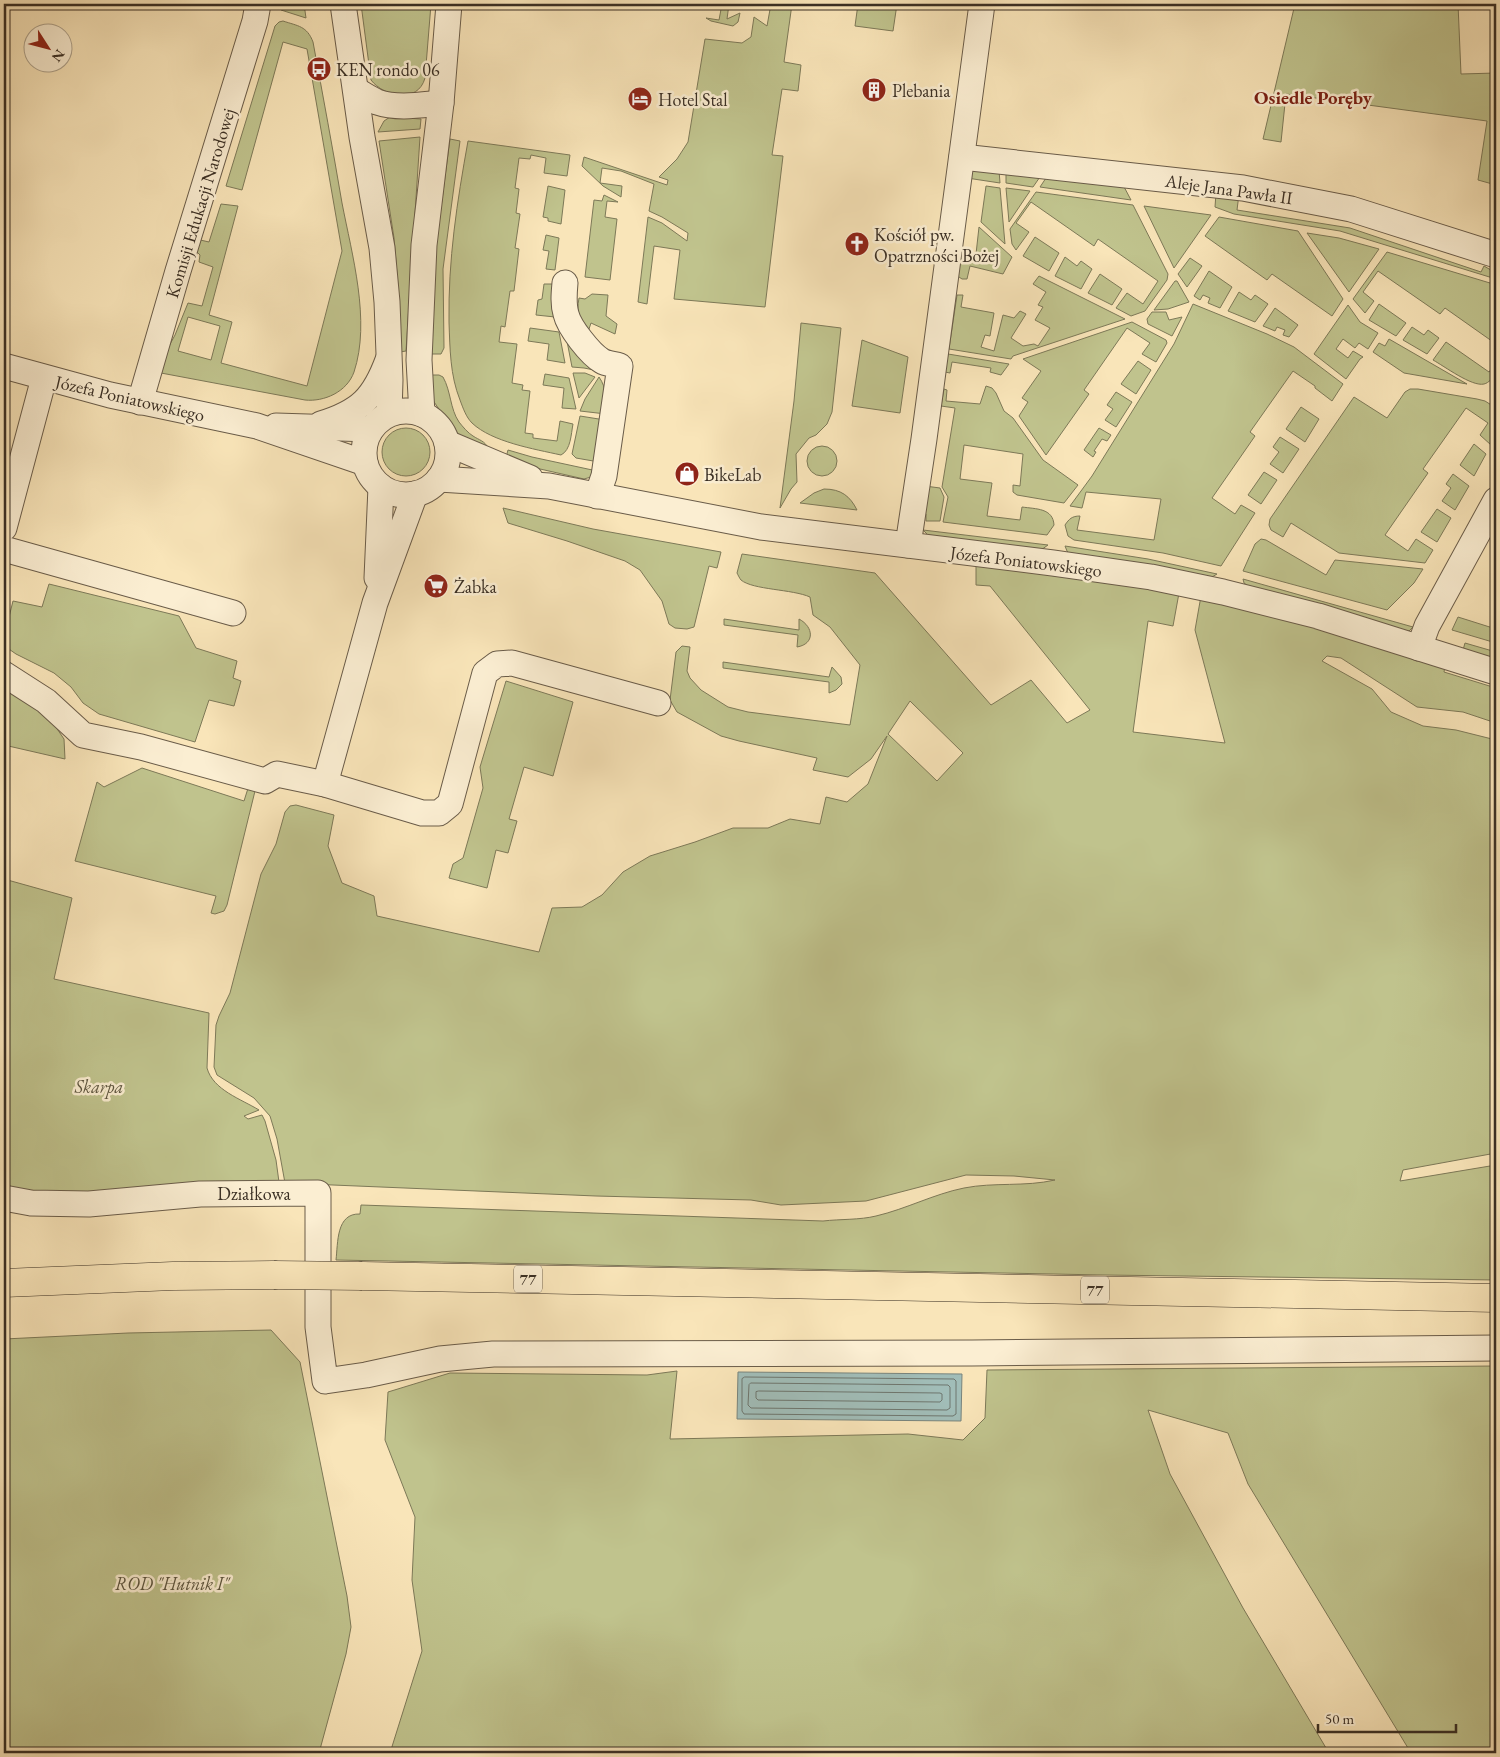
<svg xmlns="http://www.w3.org/2000/svg" width="1500" height="1757" font-family="'EB Garamond',serif">
<style>
.green{fill:#c0c38d;stroke:#7d7958;fill-rule:evenodd}
.water{fill:#a1bdb8;stroke:#78847d}
.lines{fill:none;stroke-linecap:round;stroke-linejoin:round}
.shore{stroke:#6e766e;stroke-width:1}
.minor-casing{stroke:#6a5c49;stroke-width:27}
.major-casing{stroke:#3a2f24;stroke-width:29}
.minor{stroke:#fbeed2;stroke-width:25}
.major{stroke:#f9e5b9;stroke-width:28}
.major-bridge-casing{stroke:#3a2f24;stroke-width:29;stroke-linecap:butt}
.major-bridge{stroke:#f9e5b9;stroke-width:28}
.labels{text-anchor:middle;dominant-baseline:central;stroke-width:5;stroke-linejoin:round;paint-order:stroke}
.shield{fill:#fbeed2;stroke:#746858;stroke-width:1}
.shield-label{font-size:16px;font-weight:bold;fill:#3a2f24}
.poi-label{font-size:18px;fill:#3a2f24;stroke:#fbeed2;text-anchor:start}
.street-label{font-size:18px;fill:#3a2f24;stroke:#fbeed2}
.park-label{font-size:18px;font-style:italic;fill:#5c543e;stroke:#fbeed2}
.neighbourhood-label{font-size:19px;font-weight:bold;fill:#7a1f14;stroke:#fbeed2}
</style>
<rect width="100%" height="100%" fill="#f9e5b9"/>
<filter id="stains"><feTurbulence type="fractalNoise" baseFrequency=".004" numOctaves="4"/><feColorMatrix values="0 0 0 0 .2 0 0 0 0 .09 0 0 0 0 .02 0 0 0 .5 -.17"/></filter>
<radialGradient id="worn" r=".72"><stop offset=".6" stop-color="#630" stop-opacity="0"/><stop offset="1" stop-color="#630" stop-opacity=".3"/></radialGradient>
<!-- green -->
<g class="green">
<path d="M276 4H304L306 18 281 10Z"/>
<path d="M361 4H431L425 78C418 104 384 97 371 80Z"/>
<path d="M722 4H729L727 19 740 13 738 22 733 26 711 21 706 18 719 20Z"/>
<path d="M771 4H792L784 62 801 65 798 91 782 89 772 155 783 156 765 307 674 299 680 250 654 246 647 304 638 302 648 217 662 223 687 241 688 233 662 217 649 211 654 184 621 171 602 168 600 183 622 186 621 197 603 186 582 166 584 157 667 185 668 180 659 177 677 159 688 142 705 39 742 43 751 37 754 17 767 26Z"/>
<path d="M858 4H897L893 31 855 26Z"/>
<path d="M1295 4H1458L1461 74 1496 73V185L1478 180 1487 121 1286 94 1281 142 1263 139Z"/>
<path d="M283 21C298 26 307 26 313 42 323 96 333 150 342 203 352 255 371 321 354 372 347 392 324 402 305 400L161 373 168 348 175 335 188 303 202 306 213 267 199 262 200 255 194 249 196 239 209 242 221 204 238 206 209 315 232 322 221 363 307 386 342 251 307 49 283 42 242 190 226 186 275 26 279 22ZM188 317 220 326 211 360 178 351Z"/>
<path d="M390 117 421 119 420 129 378 132 384 121Z"/>
<path d="M420 137 406 351 400 352 398 286 394 238 379 141Z"/>
<path d="M450 139 460 141 443 269 444 348 441 354H426L437 238Z"/>
<path d="M468 141 570 155 567 176 544 173 546 158 531 155 530 159 519 158 515 188 519 189 516 213 520 214 515 248 519 249 514 291H510L505 327 501 326 499 342 517 344 512 383 523 385 522 390 530 391 525 433 533 434V438L557 441 560 421 573 424C571 434 571 450 561 455 534 449 492 442 472 423 466 417 463 408 460 400 450 375 450 349 449 322 448 260 457 202 468 141Z"/>
<path d="M971 169 999 170 1000 183 967 178Z"/>
<path d="M1006 171 1042 174 1033 187 1006 183Z"/>
<path d="M1048 175 1122 183 1131 200 1040 187Z"/>
<path d="M548 186 565 190 561 224 548 221V218L543 217Z"/>
<path d="M986 186 1000 188 1005 244 981 222Z"/>
<path d="M1006 188 1030 191 1009 222Z"/>
<path d="M1036 192 1133 205 1168 274 1167 280 1145 311 1131 316 1116 308 1127 293 1143 304 1158 281 1098 239 1094 246 1031 202 1016 223 1029 232 1016 250 1012 244 1010 229Z"/>
<path d="M1216 193 1239 194 1237 210 1350 228 1481 272 1484 266 1496 273V279L1340 231 1234 214 1215 207Z"/>
<path d="M604 195 618 202 607 201 605 217 617 219 610 280 585 277 594 200 602 201Z"/>
<path d="M1144 206 1211 215 1174 268Z"/>
<path d="M1219 217 1298 231 1343 299 1332 316 1272 274 1267 280 1205 236Z"/>
<path d="M979 227 1012 257 1003 274 970 266 967 279H962L956 275 959 251 976 254Z"/>
<path d="M1307 233 1339 238 1379 249 1349 292Z"/>
<path d="M546 235 559 238 555 270 546 269 549 251 543 250Z"/>
<path d="M1035 237 1059 253 1049 271 1023 256Z"/>
<path d="M1387 252 1490 283H1496V344L1445 308 1440 314 1378 271 1363 292 1374 301 1365 313 1353 299Z"/>
<path d="M1065 257 1077 266 1081 261 1092 269 1081 289 1055 276Z"/>
<path d="M1190 258 1202 266 1187 287 1178 274Z"/>
<path d="M1209 271 1232 287 1220 308 1208 303 1210 298 1203 295 1200 300 1194 296Z"/>
<path d="M1100 274 1122 289 1112 305 1088 293Z"/>
<path d="M1039 276 1125 319 1013 356 1011 359 949 349 957 295H963L961 307 994 313 990 336 985 335 981 347 994 351 1003 315 1014 318 1020 311 1026 314 1011 338 1023 346 1034 344 1038 346 1050 328 1035 320 1043 307 1038 305 1046 292 1033 284Z"/>
<path d="M1175 281H1177L1189 302 1168 309 1154 310Z"/>
<path d="M544 284H554L555 317 536 315 538 300 542 299Z"/>
<path d="M1239 292 1251 300 1255 295 1268 304 1255 322 1228 311Z"/>
<path d="M592 294 608 295 606 316 617 324 615 334 591 323 587 335C580 322 576 313 579 298L585 299Z"/>
<path d="M1193 304 1267 334 1294 347 1343 384 1332 401 1315 388V386L1293 371 1250 432 1255 436 1212 498 1235 514 1241 505 1255 513 1221 566 1163 553 1074 540 1068 536 1065 525C1069 519 1072 516 1080 516L1077 530 1154 540 1161 499 1086 492 1082 508 1070 506 1092 476 1174 344Z"/>
<path d="M1379 304 1406 323 1396 336 1369 320Z"/>
<path d="M1348 305 1360 322 1378 333 1368 349 1359 343 1355 348 1343 339 1336 349 1348 358 1353 351 1363 357 1360 359 1346 379 1314 354Z"/>
<path d="M1275 308 1298 325 1289 337 1283 335 1285 330 1277 327 1275 331 1263 326Z"/>
<path d="M1152 312H1166L1169 320 1182 317 1172 336 1148 324 1147 319Z"/>
<path d="M1132 322 1166 340 1167 343 1156 362 1142 354 1150 343 1127 328 1084 390 1089 394 1046 455 1019 416 1028 402 1022 398 1041 371 1023 359Z"/>
<path d="M801 323 841 328 832 412 827 424 816 435 809 438 796 454 797 482 791 489 780 508 794 401Z"/>
<path d="M1412 327 1424 335 1428 330 1439 338 1427 354 1403 340Z"/>
<path d="M530 328 559 332 565 363 547 360 549 344 528 341Z"/>
<path d="M566 336 594 370 584 368 572 367Z"/>
<path d="M1389 339 1467 384 1404 373 1373 352 1379 343 1385 346Z"/>
<path d="M862 340 908 357 900 413 852 406Z"/>
<path d="M1446 342 1489 372 1496 363V374C1493 377 1489 383 1484 384 1472 387 1444 366 1433 360Z"/>
<path d="M948 354 1009 364 1001 375 990 372 991 368 952 362 950 373 945 372Z"/>
<path d="M1138 361 1151 370 1136 394 1121 384Z"/>
<path d="M573 373H585L595 377 579 398Z"/>
<path d="M545 374 569 378 576 409 562 408 564 388 543 385Z"/>
<path d="M427 375H439L443 377C451 391 450 409 459 422 463 427 468 433 473 436 479 440 485 441 488 448L458 437 430 396Z"/>
<path d="M599 377C607 388 606 401 606 414L580 411 585 399Z"/>
<path d="M986 386 992 388 996 393 1004 411 1013 418 1043 460 1078 485 1064 503 1017 495 1013 492V485L1020 486 1023 454 964 445 960 479 992 483 987 516 1020 520 1022 507C1036 509 1053 508 1054 525L1047 535 943 522 948 497 942 487 955 408 941 406 944 389 947 390 946 401 980 404Z"/>
<path d="M1410 389H1418L1477 399 1485 401 1496 408V436L1491 445 1480 435 1488 423 1466 408 1423 469 1428 473 1385 535 1408 551 1416 539 1433 550 1425 563 1339 553 1291 523 1283 537 1271 530 1269 525 1270 519 1354 397 1387 418 1405 392Z"/>
<path d="M1116 392 1132 402 1116 427 1105 420 1113 409 1107 405Z"/>
<path d="M1301 407 1319 419 1305 442 1286 429Z"/>
<path d="M580 416 605 420 599 462 576 458 572 454Z"/>
<circle cx="406" cy="452" r="24"/>
<path d="M1099 428 1111 435 1107 441 1102 439 1094 451 1096 452 1093 457 1084 450Z"/>
<path d="M1280 437 1299 449 1283 473 1270 464 1279 452 1273 447Z"/>
<path d="M1474 444 1486 454 1474 476 1460 465Z"/>
<circle cx="822" cy="461" r="15"/>
<path d="M508 450 532 457 597 471 591 477 584 479 505 461Z"/>
<path d="M1264 472 1277 480 1261 504 1248 495Z"/>
<path d="M1453 474 1469 486 1455 510 1442 501 1451 488 1446 484Z"/>
<path d="M925 486 940 488 944 497 940 521H926V514L921 513Z"/>
<path d="M824 489C841 489 850 496 857 510L800 503 814 493Z"/>
<path d="M503 508 593 529 721 552 717 568 709 566 694 627 687 629 675 628 669 624 662 601 640 570 625 561 567 541 508 523Z"/>
<path d="M1437 509 1451 518 1437 542 1421 532Z"/>
<path d="M923 530 1048 545 1041 550 930 537Z"/>
<path d="M1261 539 1266 540 1326 575 1335 560 1423 569 1414 583 1387 610 1243 571 1255 544Z"/>
<path d="M1065 546 1148 559 1217 574 1212 577 1071 555 1067 551Z"/>
<path d="M742 554 875 573 991 705 1031 680 1067 723 1090 710 990 586 976 585V565L1179 593 1173 626 1148 621 1133 732 1225 743 1195 630 1201 596 1265 611 1445 666 1444 672 1496 688V723L1463 712 1417 707 1341 658 1327 656 1322 661 1372 689 1391 712 1423 726 1456 730 1496 740V1153L1403 1170 1400 1181 1496 1165V1280L1104 1275 336 1260C338 1243 336 1213 360 1214L361 1205 823 1221C840 1219 860 1220 876 1216 906 1209 934 1194 964 1188 994 1182 1025 1187 1055 1180L1014 1176 966 1175 866 1201 781 1205 751 1200 596 1196 285 1183 277 1139 270 1116 254 1098 217 1075 214 1067 216 1025 219 1016 230 993 261 874 276 844 285 812 290 806 296 805 334 815 328 846 342 883 374 896 377 916 539 952 552 908 582 907 602 895 623 872 650 856 695 842 733 828H768L790 819 820 824 826 797 847 802 868 784 887 736 871 759 848 777 813 770 817 758 739 741 721 736 677 712 670 700 676 652 682 646 690 647 687 671 690 678 701 690 728 707 748 712 850 725 860 665 830 627 813 615 810 597C792 589 753 590 741 580 740 579 738 575 737 573ZM910 701 963 753 937 781 888 734Z"/>
<path d="M1243 579 1413 627 1409 631 1402 632 1251 588 1244 583Z"/>
<path d="M49 584 179 616 196 648 237 661 233 678 241 681 234 706 209 700 195 742 99 714 83 703 71 687 54 673 16 654 6 647 4 637 13 601 42 607Z"/>
<path d="M1458 617 1496 629V643L1452 630Z"/>
<path d="M724 619 799 630V619C814 627 815 644 797 647L798 635 724 625Z"/>
<path d="M1465 643 1496 652V661L1463 650Z"/>
<path d="M723 662 829 677 832 667 841 677 842 684 836 690 829 693V682L723 668Z"/>
<path d="M506 681 573 702 553 776 524 767 509 819 517 821 508 853 496 850 487 888 449 878 453 864 463 858 483 788 480 767Z"/>
<path d="M4 686 45 711 64 739 65 759 4 745Z"/>
<path d="M142 768 244 801 250 782 255 791 227 905 224 911 215 914 211 913 216 896 75 861 97 782 104 787Z"/>
<path d="M4 879 72 898 54 979 209 1013 207 1068C213 1090 241 1099 259 1110L244 1116 248 1119 262 1115 265 1121 276 1160 279 1182 87 1196 4 1191Z"/>
<path d="M271 1330 300 1362 347 1596 351 1627 346 1654 319 1753H4V1339L128 1333Z"/>
<path d="M1496 1366V1753H1411L1248 1484 1228 1433 1148 1410 1170 1474 1243 1608 1329 1753H390L422 1651 412 1580 415 1517 385 1440 388 1392 450 1373 647 1375 677 1371 670 1439 908 1434 963 1440 985 1418 987 1370Z"/>
</g>
<!-- water -->
<path class="water" d="M738 1372 962 1374 961 1421 737 1419Z"/>
<g class="lines">
<!-- shore -->
<g class="shore">
<path d="M745 1377 954 1379 956 1381V1414L953 1416 744 1414 742 1411V1379Z"/>
<path d="M751 1383 948 1385 950 1387V1408L947 1410 751 1408 748 1405 749 1385Z"/>
<path d="M759 1391 940 1393 942 1394V1400L940 1402 758 1400 756 1398V1392Z"/>
</g>
<defs>
<g id="minor">
<path d="M343 4 362 137 382 248 387 302 390 380 389 414"/>
<path d="M356 90C363 94 370 99 377 102 397 109 420 105 441 103"/>
<path d="M962 157 1243 188 1351 209 1496 255"/>
<path d="M565 283C564 294 563 304 566 314 569 327 590 354 602 361 607 364 614 364 620 366L604 476 597 496"/>
<path d="M4 366 110 395 257 426 365 463"/>
<path d="M140 402 178 271 247 47 255 21 258 4"/>
<circle cx="406" cy="453" r="42"/>
<path d="M422 414 419 360 424 245 441 103 449 4"/>
<path d="M321 424C360 412 374 398 388 360"/>
<path d="M276 426 371 429"/>
<path d="M447 443 530 478"/>
<path d="M439 479 549 486 761 527 1053 563 1151 577 1223 592 1318 616 1496 672"/>
<path d="M4 528 44 378"/>
<path d="M908 545 924 439 982 4"/>
<path d="M4 549 233 613"/>
<path d="M377 578 381 487"/>
<path d="M1419 648 1427 626 1496 500"/>
<path d="M4 674 46 701 83 735 141 747 265 781 277 774 325 784 422 813H439L450 804 485 673 497 664 512 663 658 703"/>
<path d="M325 784 375 603 415 494"/>
<path d="M4 1198 31 1203 89 1204 200 1194 318 1193V1327L325 1381 366 1375 440 1359 493 1354 972 1353 1496 1348"/>
</g>
<g id="major">
<path d="M362 1276 1496 1298"/>
<path d="M4 1283 173 1276 274 1275"/>
</g>
</defs>
<!-- minor casing -->
<use href="#minor" class="minor-casing"/>
<!-- major casing -->
<use href="#major" class="major-casing"/>
<!-- minor -->
<use href="#minor" class="minor"/>
<!-- major -->
<use href="#major" class="major"/>
<defs>
<path id="major-bridge" d="M274 1275 362 1276"/>
</defs>
<!-- major-bridge casing -->
<use href="#major-bridge" class="major-bridge-casing"/>
<!-- major-bridge -->
<use href="#major-bridge" class="major-bridge"/>
</g>
<!-- icons -->
<defs>
<symbol id="bus-disc" viewBox="-11 -11 22 22"><circle r="9.5" fill="#8f2418" stroke="#fbeed2"/><path d="M-5-6H5V4H4V6H2V4H-2V6H-4V4H-5ZM-3.5-4V0h7V-4ZM-3.5 1.2v1.5H-2V1.2ZM2 1.2v1.5H3.5V1.2Z" fill="#fff"/></symbol>
<symbol id="building-disc" viewBox="-11 -11 22 22"><circle r="9.5" fill="#8f2418" stroke="#fbeed2"/><path d="M-4-6H4V6H1V3H-1V6H-4ZM-2.5-4.3h1.7v1.8h-1.7ZM.8-4.3h1.7v1.8H.8ZM-2.5-1h1.7V.8h-1.7ZM.8-1h1.7V.8H.8Z" fill="#fff"/></symbol>
<symbol id="hotel-disc" viewBox="-11 -11 22 22"><circle r="9.5" fill="#8f2418" stroke="#fbeed2"/><path d="M-6-4.5h1.5V1H6V5H4.5V3h-9V5H-6ZM-4 0a1.8 1.8 0 1 1 3.6 0ZM.5 0V-2.5h3Q6-2.5 6 0Z" fill="#fff"/></symbol>
<symbol id="church-disc" viewBox="-11 -11 22 22"><circle r="9.5" fill="#8f2418" stroke="#fbeed2"/><path d="M-1.2-6h2.4v3.5h3.3v2.4h-3.3V6h-2.4V-.1h-3.3v-2.4h3.3Z" fill="#fff"/></symbol>
<symbol id="shop-disc" viewBox="-11 -11 22 22"><circle r="9.5" fill="#8f2418" stroke="#fbeed2"/><path d="M-5-2.5h2.3a2.7 3.5 0 0 1 5.4 0H5L5.5 6h-11ZM-1.5-2.5h3a1.5 2.3 0 0 0-3 0Z" fill="#fff"/></symbol>
<symbol id="supermarket-disc" viewBox="-11 -11 22 22"><circle r="9.5" fill="#8f2418" stroke="#fbeed2"/><path d="M-6-5.5h2.5l.6 2H6L4.5 2H-2.5L-4.4-4H-6ZM-1.5 3.2a1.3 1.3 0 1 0 .1 0ZM3 3.2a1.3 1.3 0 1 0 .1 0Z" fill="#fff"/></symbol>
</defs>
<g fill-rule="evenodd">
<use href="#bus-disc" x="305" y="55" width="28" height="28"/>
<use href="#building-disc" x="860" y="76" width="28" height="28"/>
<use href="#hotel-disc" x="626" y="85" width="28" height="28"/>
<use href="#church-disc" x="843" y="230" width="28" height="28"/>
<use href="#shop-disc" x="673" y="460" width="28" height="28"/>
<use href="#supermarket-disc" x="422" y="572" width="28" height="28"/>
</g>
<g class="labels">
<!-- shield labels -->
<g class="shield">
<rect x="514" y="1265.5" width="28" height="27" rx="4"/>
<rect x="1081" y="1276.5" width="28" height="27" rx="4"/>
</g>
<g class="shield-label">
<text x="528" y="1279">77</text>
<text x="1095" y="1290">77</text>
</g>
<!-- poi labels -->
<g class="poi-label">
<text x="336" y="69">KEN rondo 06</text>
<text x="892" y="90">Plebania</text>
<text x="658" y="99">Hotel Stal</text>
<text x="874" y="234">Kościół pw.<tspan x="874" dy="21">Opatrzności Bożej</tspan></text>
<text x="704" y="474">BikeLab</text>
<text x="454" y="586">Żabka</text>
</g>
<!-- street labels -->
<g class="street-label">
<text transform="translate(1229 189) rotate(8)">Aleje Jana Pawła II</text>
<text transform="translate(200 203) rotate(-73)">Komisji Edukacji Narodowej</text>
<text transform="translate(130 398) rotate(13)">Józefa Poniatowskiego</text>
<text transform="translate(1026 561) rotate(7)">Józefa Poniatowskiego</text>
<text x="254" y="1193">Działkowa</text>
</g>
<!-- park labels -->
<g class="park-label">
<text x="99" y="1086">Skarpa</text>
<text x="172" y="1583">ROD "Hutnik I"</text>
</g>
<!-- neighbourhood labels -->
<g class="neighbourhood-label">
<text x="1313" y="97">Osiedle Poręby</text>
</g>
</g>
<!-- margin -->
<rect width="1500" height="1757" fill="none" stroke="#f9e5b9" stroke-width="20"/>
<rect x="5" y="5" width="1490" height="1747" fill="none" stroke="#3a2f24" stroke-width="2.5"/>
<rect x="10" y="10" width="1480" height="1737" fill="none" stroke="#3a2f24"/>
<!-- north arrow -->
<g transform="translate(48 48) rotate(126)"><circle r="24" fill="#fbeed2" stroke="#aea28c"/>
<path d="M0-4L9 19L0 12L-9 19Z" fill="#8f2418"/>
<text y="-8" font-size="14" font-weight="bold" text-anchor="middle" fill="#3a2f24">N</text>
</g>
<!-- scale -->
<path d="M1318 1724v8h138v-8" fill="none" stroke="#3a2f24" stroke-width="2.5"/>
<text x="1325" y="1724" font-size="15" fill="#3a2f24" stroke="#fbeed2" stroke-width="4" paint-order="stroke">50 m</text>
<rect width="100%" height="100%" filter="url(#stains)"/>
<rect width="100%" height="100%" fill="url(#worn)"/>
</svg>
